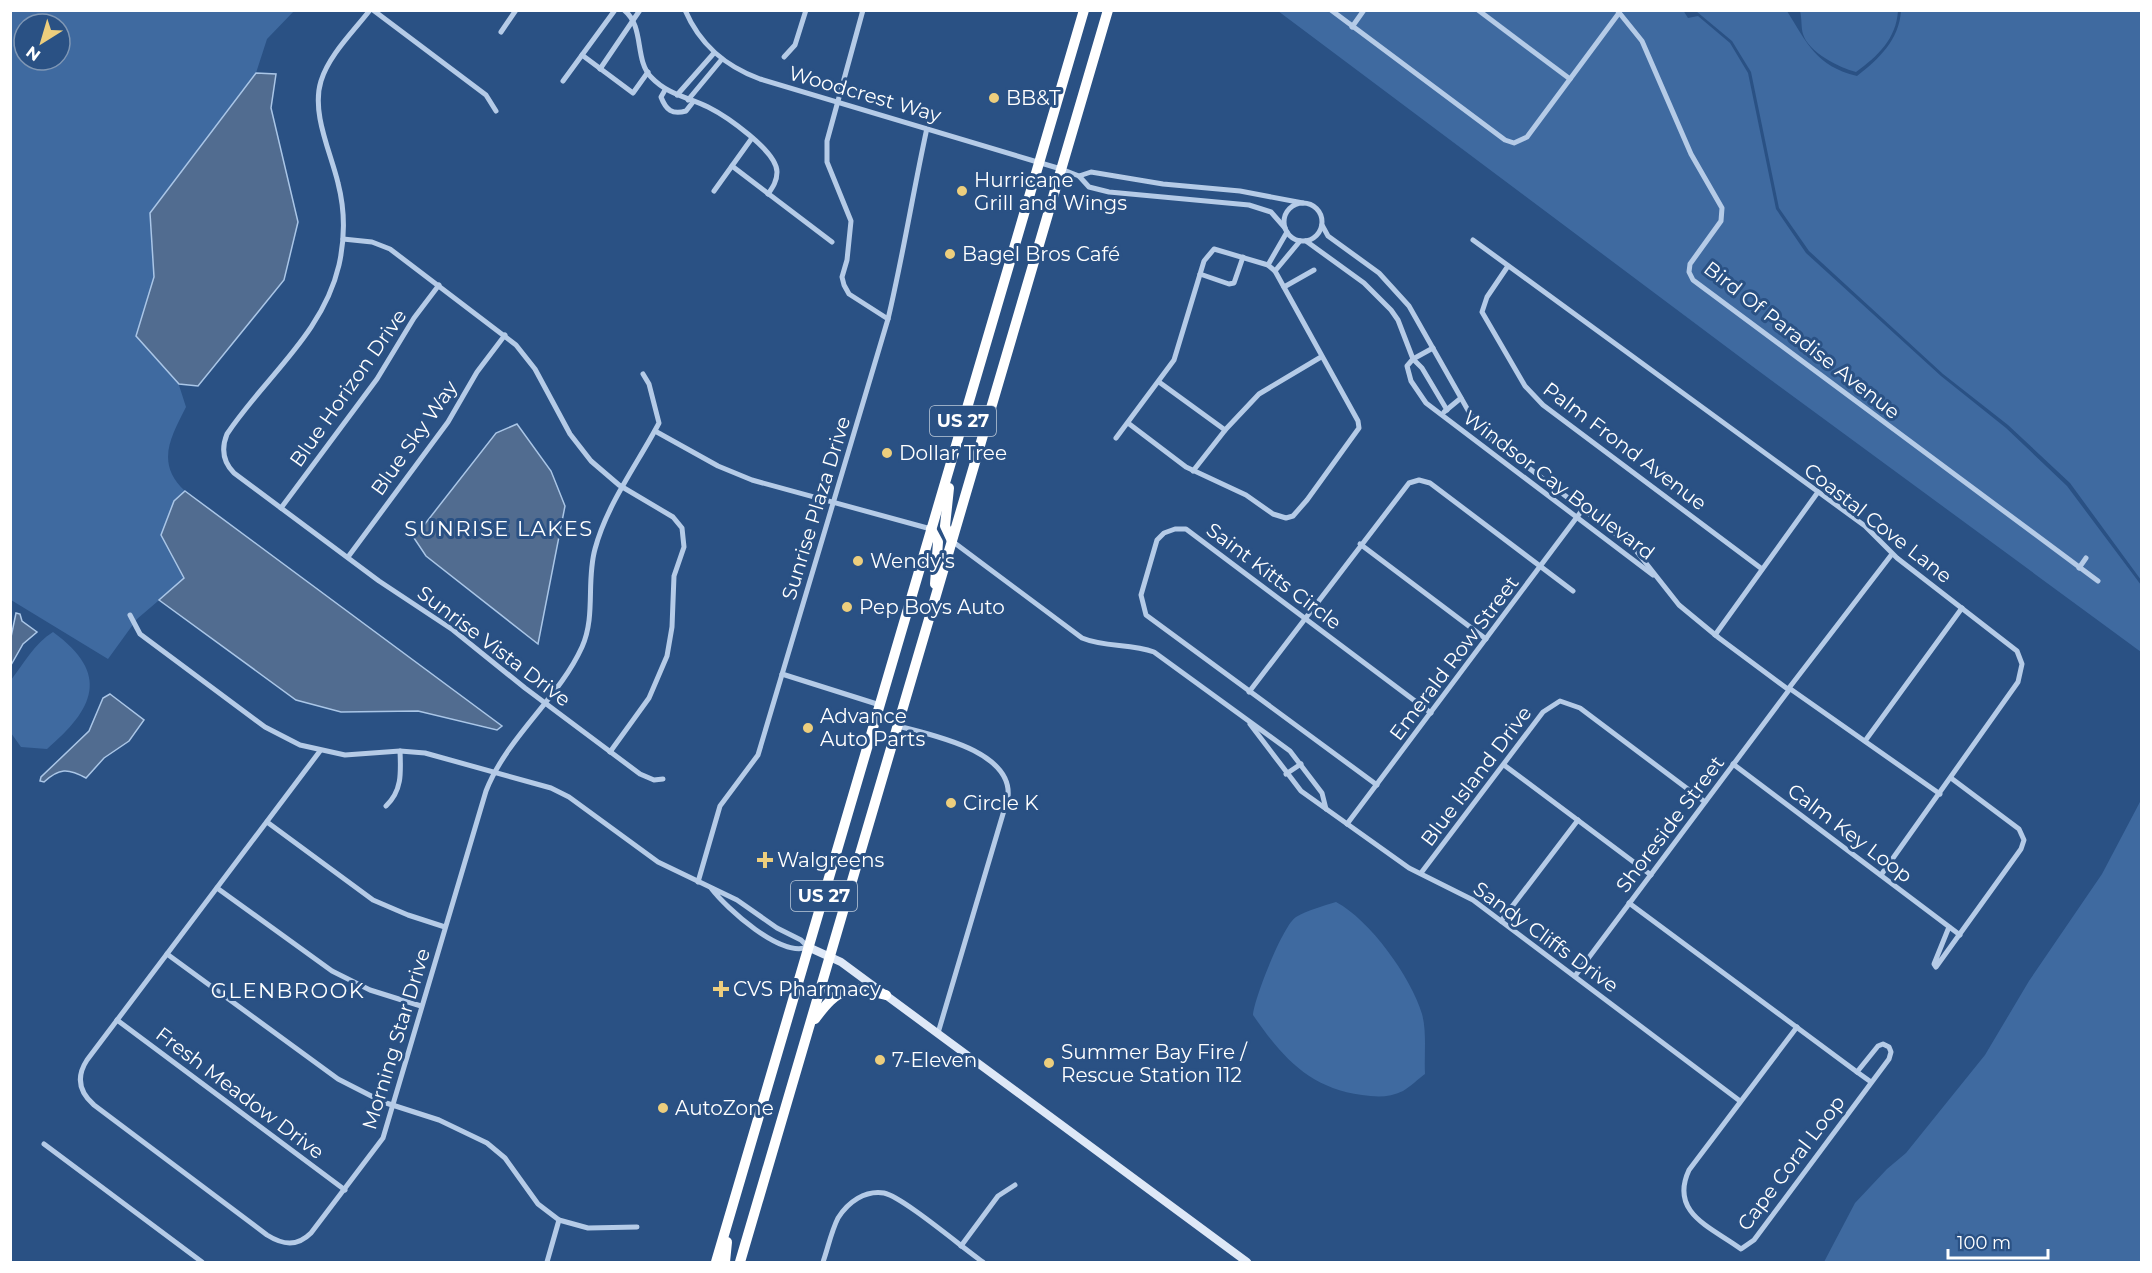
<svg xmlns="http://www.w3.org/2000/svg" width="2152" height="1273" font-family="Montserrat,sans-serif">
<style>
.green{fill:#3f6aa0;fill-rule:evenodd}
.water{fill:#516c90;stroke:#aac6e7;stroke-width:1.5}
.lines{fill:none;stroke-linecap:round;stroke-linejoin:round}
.street{stroke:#b5cbe7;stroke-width:5}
.secondary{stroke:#dee8f7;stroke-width:8}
.highway{stroke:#fff;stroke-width:10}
.poi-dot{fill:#edce7d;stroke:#2a5184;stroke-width:2}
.labels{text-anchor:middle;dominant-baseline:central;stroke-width:6;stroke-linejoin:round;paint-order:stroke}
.shield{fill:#2a5184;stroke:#bfcbda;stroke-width:1.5}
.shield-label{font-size:18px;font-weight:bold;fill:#fff}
.street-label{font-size:20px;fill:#fff;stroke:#2a5184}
.poi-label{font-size:20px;fill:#fff;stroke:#2a5184;text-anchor:start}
.neighbourhood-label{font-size:21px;letter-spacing:1.5px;fill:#fff;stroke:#2a5184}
</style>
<rect width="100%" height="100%" fill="#2a5184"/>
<!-- green -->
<g class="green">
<path d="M1683 10 1688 18 1698 16 1730 43 1748 73 1776 209 1806 253 1941 376 2006 428 2067 486 2141 585V652L1756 369 1278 11Z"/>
<path d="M11 11H294L267 39 256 73 150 213 154 277 136 336 177 379 186 407C171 437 155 463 185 491L174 501 161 535 185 578 137 619 108 659 11 600ZM24 24H60V60H24Z"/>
<path d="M1696 11H1787C1807 43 1816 66 1857 76 1879 59 1899 40 1901 11H2141V580L2070 483 2008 425 1943 374 1809 251 1779 208 1751 72 1732 41Z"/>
<path d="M1800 11V10L1898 11C1896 39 1878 56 1856 72 1840 68 1808 52 1803 34 1801 28 1802 18 1800 11Z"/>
<path d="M53 632C111 674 94 709 47 749L21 747 11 733V680C24 663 35 643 53 632Z"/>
<path d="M2141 800V1262H1824L1855 1203 1887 1169 1906 1153 1985 1055 2029 981 2102 874Z"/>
<path d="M1336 902C1370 920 1411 977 1422 1014 1427 1032 1424 1055 1425 1074 1418 1079 1410 1087 1403 1091 1389 1098 1376 1097 1362 1095 1309 1088 1282 1057 1253 1015 1254 999 1283 925 1296 917 1308 910 1323 906 1336 902Z"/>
</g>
<!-- water -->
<g class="water">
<path d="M256 73 276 74 271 108 298 222 284 280 198 386 179 384 136 336 154 277 150 213Z"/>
<path d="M517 424 551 471 565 506 538 644 426 556 414 538 496 433Z"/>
<path d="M185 491 502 726 497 730 418 711 341 712 296 700 159 600 184 578 161 535 174 501Z"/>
<path d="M16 613 20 614 22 621 37 632 23 644 11 665V637Z"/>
<path d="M110 694 144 720 129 741 104 758 86 778C68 768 59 768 44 782L40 781 41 777 89 731 103 698Z"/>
</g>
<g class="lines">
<!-- street -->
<g class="street">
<path d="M370 10C353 32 329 55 321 81 311 113 331 153 338 183 345 210 345 238 339 265 323 334 265 377 227 434 221 449 223 462 234 473L379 581 453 630 525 688 640 774 654 780 663 779"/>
<path d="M373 10 486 95 496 111"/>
<path d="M624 10C645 27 634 59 651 77 668 95 688 97 708 107 726 116 777 151 777 172 777 181 773 187 768 194"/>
<path d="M685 10C700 45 725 66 760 79L1061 169 1079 176 1089 187 1109 192 1249 205 1271 212 1285 228"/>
<path d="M863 10 827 141V162L851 221 847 260 842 277 844 285 849 294 888 319"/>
<path d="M1331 10 1505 140 1514 143 1527 137 1619 13"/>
<path d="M1478 10 1570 79"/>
<path d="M1617 10 1642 41 1691 154 1722 208 1721 221 1690 264 1689 272 1693 280 2098 581"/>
<path d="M1352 27 1364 10"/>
<path d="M501 32 516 10"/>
<path d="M582 55 633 93 648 72"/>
<path d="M784 57 795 45 806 10"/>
<path d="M600 69 640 10"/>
<path d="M563 81 615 10"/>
<path d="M665 90 661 97C666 110 672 115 686 111L693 102"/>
<path d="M677 95 714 53"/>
<path d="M688 100 722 59"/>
<path d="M732 166 832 242"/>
<path d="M1079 176 1091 172 1163 184 1240 191 1303 203"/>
<path d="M714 191 752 138"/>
<circle cx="1303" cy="222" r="19"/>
<path d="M1322 225 1328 236 1379 273 1409 306 1469 412 1488 437 1634 548 1679 605 1719 638 1789 690 1575 976"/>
<path d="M343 239 372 242 390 249 516 345 535 369 570 434 591 461 619 485 673 517 682 528 684 547 674 576 672 627 667 656 649 698 610 752"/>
<path d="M1473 240 1865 526 1897 558 2017 651 2022 664 2018 682 1881 875"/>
<path d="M1306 241 1364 283 1391 310 1398 320 1413 359 1422 368 1447 410"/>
<path d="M1268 265 1287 232"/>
<path d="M1508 266 1487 297 1482 312 1525 386 1543 405 1762 569"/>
<path d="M1275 271 1300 241"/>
<path d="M1200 274 1229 284 1234 283 1243 257"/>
<path d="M1284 287 1314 270"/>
<path d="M1433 348 1413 359 1407 366 1411 381 1426 403 1653 575"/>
<path d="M1159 382 1225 430"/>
<path d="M1444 412 1461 398"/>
<path d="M655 431 718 466 752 480 931 529"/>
<path d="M1116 438 1174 360 1204 261 1214 249 1268 265 1275 271 1358 421 1359 428 1307 500 1293 516 1286 518 1273 514 1246 495 1186 467 1128 423"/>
<path d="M1193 471 1226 429 1259 394 1321 357"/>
<path d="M281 508 377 379 414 318 439 285"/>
<path d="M952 541 1082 638C1106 648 1130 643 1154 652L1290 751 1322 793 1326 809"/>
<path d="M1360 544 1486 639"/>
<path d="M1892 554 1789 688 1940 794"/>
<path d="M348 557 448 422 477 372 505 335"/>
<path d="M2079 568 2086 558"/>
<path d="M130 615 140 634 265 727 300 745 345 755 400 751 425 753 551 788 569 797 658 862 737 900 777 928 801 940 808 947C781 958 727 909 711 888"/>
<path d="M1715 635 1818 492"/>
<path d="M782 674 880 705"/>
<path d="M1249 692 1409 483 1419 480 1430 483 1573 591"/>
<path d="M1250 724 1301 791 1409 868 1473 900 1740 1101"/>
<path d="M898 726C932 735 1013 751 1008 797L938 1033"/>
<path d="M1865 741 1962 608"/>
<path d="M320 751 87 1060C76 1077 79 1092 94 1105L267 1235C283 1245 297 1247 311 1233L383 1138 486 791C507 737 559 698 582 647 596 616 586 581 595 549 607 504 638 463 659 423L649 384 643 374"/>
<path d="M1733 764 1960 935"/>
<path d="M1504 765 1651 875"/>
<path d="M1286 774 1301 764"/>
<path d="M1377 785 1146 615 1141 595 1157 540 1164 533 1175 529H1186L1431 713"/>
<path d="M386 806C402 791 401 773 400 751"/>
<path d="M267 822 373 900 408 915 445 927"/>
<path d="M1347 824 1583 509"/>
<path d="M1421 873 1543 712 1560 701 1580 708 1705 802"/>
<path d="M698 882 720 806 758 755 888 319C903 256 913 192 927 128"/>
<path d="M217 888 332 971 370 990 421 1006"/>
<path d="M1629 903 1857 1072"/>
<path d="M1501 921 1578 820"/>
<path d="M1949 927 1934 964 1936 967 2021 849 2024 840 2019 829 1951 778"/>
<path d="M167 954 338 1079 383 1102 439 1120 487 1143 505 1158 538 1204 559 1220 588 1228 637 1227"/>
<path d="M117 1020 345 1190"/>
<path d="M1797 1027 1689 1170C1669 1213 1711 1227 1741 1249L1754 1240 1889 1059 1891 1052 1889 1047 1883 1044 1878 1046 1857 1072 1871 1082"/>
<path d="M44 1144 202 1262"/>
<path d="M961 1246 998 1196 1015 1185"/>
<path d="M547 1262 559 1220"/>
<path d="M823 1262C828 1248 831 1232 838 1218 848 1202 865 1190 884 1193 903 1197 964 1249 983 1262"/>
</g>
<!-- secondary -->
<path class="secondary" d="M808 947 841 962 1247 1262"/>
<!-- highway -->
<g class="highway">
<path d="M949 488 945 526 952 541"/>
<path d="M931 529 938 542 935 584"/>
<path d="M815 1019C838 988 848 984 886 995"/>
<path d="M716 1262 1084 10"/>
<path d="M725 1262 727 1242"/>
<path d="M740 1262 1108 10"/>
</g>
</g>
<!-- markers -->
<g class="poi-dot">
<circle cx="994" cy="98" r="6"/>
<circle cx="962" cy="191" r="6"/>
<circle cx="950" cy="254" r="6"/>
<circle cx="887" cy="453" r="6"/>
<circle cx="858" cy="561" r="6"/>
<circle cx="847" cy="607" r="6"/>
<circle cx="808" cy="728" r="6"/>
<circle cx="951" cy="803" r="6"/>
<path d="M762 851h6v6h6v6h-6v6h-6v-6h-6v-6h6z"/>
<path d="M718 980h6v6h6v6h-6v6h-6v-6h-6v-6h6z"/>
<circle cx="880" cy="1060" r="6"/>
<circle cx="1049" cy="1063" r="6"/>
<circle cx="663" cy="1108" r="6"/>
</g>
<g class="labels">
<!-- shield labels -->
<g class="shield">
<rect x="930" y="406" width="66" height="30" rx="4.5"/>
<rect x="791" y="881" width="66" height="30" rx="4.5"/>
</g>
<g class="shield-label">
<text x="963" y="421">US 27</text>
<text x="824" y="896">US 27</text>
</g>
<!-- street labels -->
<g class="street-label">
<text transform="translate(865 94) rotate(16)">Woodcrest Way</text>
<text transform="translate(1802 340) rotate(38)">Bird Of Paradise Avenue</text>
<text transform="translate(348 388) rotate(-55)">Blue Horizon Drive</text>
<text transform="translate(414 438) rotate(-55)">Blue Sky Way</text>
<text transform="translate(1625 446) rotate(37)">Palm Frond Avenue</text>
<text transform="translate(1559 485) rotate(37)">Windsor Cay Boulevard</text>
<text transform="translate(816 508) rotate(-73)">Sunrise Plaza Drive</text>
<text transform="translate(1878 523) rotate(38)">Coastal Cove Lane</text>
<text transform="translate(1274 576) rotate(37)">Saint Kitts Circle</text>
<text transform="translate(494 646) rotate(37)">Sunrise Vista Drive</text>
<text transform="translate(1454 658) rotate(-53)">Emerald Row Street</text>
<text transform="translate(1476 776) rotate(-53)">Blue Island Drive</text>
<text transform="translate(1670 824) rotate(-53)">Shoreside Street</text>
<text transform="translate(1850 833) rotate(37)">Calm Key Loop</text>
<text transform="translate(1546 937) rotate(36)">Sandy Cliffs Drive</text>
<text transform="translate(396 1039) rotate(-73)">Morning Star Drive</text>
<text transform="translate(240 1093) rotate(37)">Fresh Meadow Drive</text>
<text transform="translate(1791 1163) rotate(-53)">Cape Coral Loop</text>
</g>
<!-- poi labels -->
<g class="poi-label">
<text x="1006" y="98">BB&amp;T</text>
<text x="974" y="180">Hurricane<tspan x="974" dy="23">Grill and Wings</tspan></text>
<text x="962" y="254">Bagel Bros Café</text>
<text x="899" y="453">Dollar Tree</text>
<text x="870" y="561">Wendy's</text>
<text x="859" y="607">Pep Boys Auto</text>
<text x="820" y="716">Advance<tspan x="820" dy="23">Auto Parts</tspan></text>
<text x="963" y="803">Circle K</text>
<text x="777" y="860">Walgreens</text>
<text x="733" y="989">CVS Pharmacy</text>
<text x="1061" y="1052">Summer Bay Fire /<tspan x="1061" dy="23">Rescue Station 112</tspan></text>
<text x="892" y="1060">7-Eleven</text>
<text x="675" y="1108">AutoZone</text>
</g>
<!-- neighbourhood labels -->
<g class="neighbourhood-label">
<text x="499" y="528">SUNRISE LAKES</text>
<text x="288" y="990">GLENBROOK</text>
</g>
</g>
<!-- border -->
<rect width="2152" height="1273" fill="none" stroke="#ffffff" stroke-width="24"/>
<!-- north arrow -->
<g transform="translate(42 42) rotate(217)"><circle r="28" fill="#2a5184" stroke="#7f97b5" stroke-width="1.5"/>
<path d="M0-4.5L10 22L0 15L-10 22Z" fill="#edce7d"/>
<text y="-9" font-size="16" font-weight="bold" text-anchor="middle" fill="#ffffff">N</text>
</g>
<!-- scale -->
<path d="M1948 1249v9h100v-9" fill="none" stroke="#ffffff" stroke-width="3"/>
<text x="1957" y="1249" font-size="18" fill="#ffffff" stroke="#2a5184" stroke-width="4.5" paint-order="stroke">100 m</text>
</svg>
